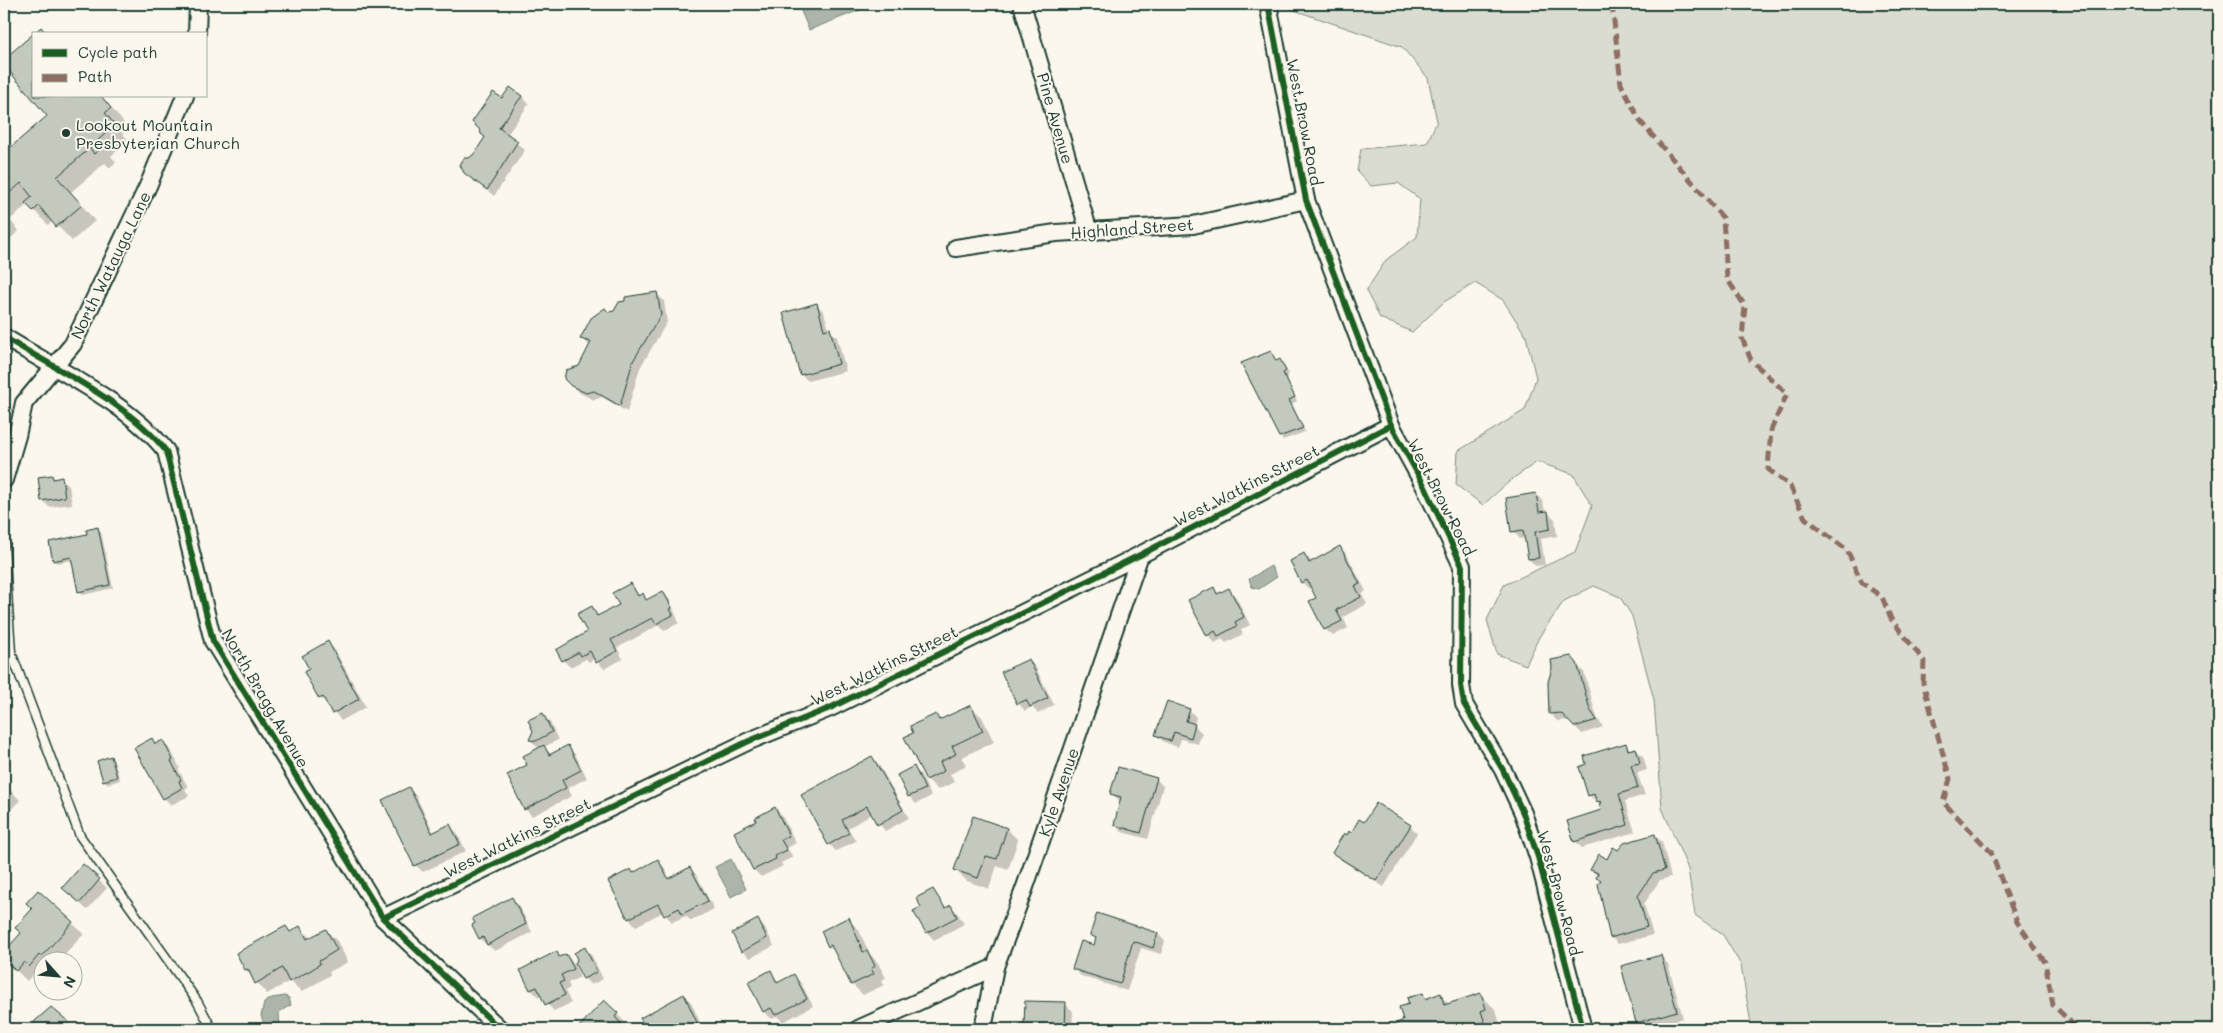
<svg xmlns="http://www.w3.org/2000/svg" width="2223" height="1033" font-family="Mali,sans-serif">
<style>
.green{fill:#dbdcd1;stroke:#7d8c82}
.water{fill:#adb4aa;stroke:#74847b}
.shadow{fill:#0003}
.building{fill:#c4c9be;stroke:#1f3d34}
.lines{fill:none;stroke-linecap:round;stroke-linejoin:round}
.service-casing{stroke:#1f3d34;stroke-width:11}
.minor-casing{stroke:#1f3d34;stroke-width:20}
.service{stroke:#fbf7ec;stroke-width:8}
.minor{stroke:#fbf7ec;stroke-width:16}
.quiet{stroke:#8d6e63;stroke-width:5;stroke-dasharray:10 5;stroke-linecap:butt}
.cycleway-casing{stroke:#fbf7ec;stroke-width:9}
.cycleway{stroke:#1b5e20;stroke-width:6}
.poi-dot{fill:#1f3d34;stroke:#fbf7ec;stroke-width:2}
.labels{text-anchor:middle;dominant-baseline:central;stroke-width:4;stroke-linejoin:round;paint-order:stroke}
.street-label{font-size:16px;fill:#1f3d34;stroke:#fbf7ec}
.poi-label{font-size:16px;fill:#1f3d34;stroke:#fbf7ec;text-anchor:start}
</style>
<rect width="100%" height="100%" fill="#fbf7ec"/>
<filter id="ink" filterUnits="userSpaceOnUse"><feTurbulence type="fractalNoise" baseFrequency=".02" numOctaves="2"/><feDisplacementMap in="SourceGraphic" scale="10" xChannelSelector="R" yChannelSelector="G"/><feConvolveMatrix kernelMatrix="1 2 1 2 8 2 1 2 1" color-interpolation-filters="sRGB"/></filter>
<g filter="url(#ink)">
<!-- green -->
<path class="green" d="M1287 4H2219V1029H1770L1751 1024 1741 965 1723 935 1695 915 1688 869 1662 808 1654 700 1632 616 1620 597 1594 586 1564 601 1539 637 1526 665 1497 654 1487 620 1504 585 1575 552 1592 506 1573 474 1537 462 1512 479 1483 505 1456 485 1458 451 1525 410 1536 378 1526 336 1503 300 1475 283 1444 302 1412 332 1380 318 1366 291 1386 260 1417 237 1420 199 1398 183 1371 186 1357 171 1361 149 1427 143 1437 121 1428 78 1402 47 1288 8Z"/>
<!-- water -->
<g class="water">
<path d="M798 4H863L865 8 809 30Z"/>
<path d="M1271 566 1277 577 1259 589 1252 587 1249 579Z"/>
<path d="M731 859 746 889 731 897 715 867Z"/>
<path d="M285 996 289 998 291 1005 279 1012 280 1029H266L261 1016 264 1003 272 998Z"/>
</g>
<!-- shadow -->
<g class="shadow">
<path d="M34 35V96H101L125 124 119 129 129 141 111 156 116 162 110 168 105 163 71 192 95 221 72 241 53 221 48 225 28 204 10 220 19 231 11 238 4 230V154L49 116 4 63V60Z"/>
<path d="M522 96 529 104 507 135 525 150 494 196 465 172 469 159 475 155 486 138 502 100Z"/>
<path d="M4 105 12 115 4 122Z"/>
<path d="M656 293 664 301 667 322 640 368 627 412 602 397 594 400 580 393 573 387 590 346 582 338 609 313Z"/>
<path d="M817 305 824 312 829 330 837 337 846 371 808 381 801 374Z"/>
<path d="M1271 352 1277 362 1279 361 1283 364 1289 374 1286 377 1297 401 1292 404 1305 432 1283 440 1280 437Z"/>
<path d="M52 476 55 480 61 479 69 486 72 504 49 507 42 500Z"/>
<path d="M1536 494 1543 502 1545 512H1547L1555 519 1557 536 1541 539 1545 565 1536 566 1529 559 1526 538 1520 539 1513 531Z"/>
<path d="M98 529 101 532 113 588 83 595 80 591 73 560 57 563 54 560Z"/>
<path d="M1340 548 1347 555 1366 591 1362 594 1367 604 1343 617 1348 628 1333 636 1325 629 1318 598 1312 588 1309 589 1302 582 1304 554 1312 562Z"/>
<path d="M630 584 640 596 642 595 648 601 662 593 670 600 679 623 664 631 659 625 617 648 623 659 604 669 595 659 589 662 586 659 570 667 563 660 588 632 591 608 599 616 620 605Z"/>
<path d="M1213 588 1220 595 1229 590 1236 597 1250 625 1241 630 1243 634 1226 643 1222 639 1215 643 1208 635Z"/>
<path d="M328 643 335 650 366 707 341 721 329 704 320 698 310 670Z"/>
<path d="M1570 658 1584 672 1597 718 1603 727 1582 734 1569 720 1557 721 1550 713Z"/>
<path d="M1028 660 1036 668 1054 705 1038 714 1032 707 1025 711 1018 703Z"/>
<path d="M970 706 982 717 994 742 962 757 966 766 950 774 954 782 938 790 927 779 915 733 936 716 941 721Z"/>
<path d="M1189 710 1196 717 1194 725 1202 733 1198 744 1181 739 1178 747 1164 742 1156 735Z"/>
<path d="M542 715 550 722 558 740 544 747 552 755 568 747 575 754 587 778 568 788 572 796 532 816 525 809 529 765 542 748 537 747 530 739Z"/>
<path d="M152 740 157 745 163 741 170 749 180 768 178 769 188 787 185 789 189 796 171 805 164 798Z"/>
<path d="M1625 744 1631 750 1635 749 1643 756 1647 770 1637 773 1645 795 1625 801 1635 832 1582 848 1575 841 1603 811 1601 805 1589 795Z"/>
<path d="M111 757 114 761 120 780 108 784 104 780Z"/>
<path d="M872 758 879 765 909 818 885 831 872 814 848 828 856 841 836 851 829 844Z"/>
<path d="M914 768 921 775 931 796 916 804 909 796Z"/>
<path d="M1156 779 1163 786 1148 839 1122 832 1115 825 1121 802 1112 794Z"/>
<path d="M4 784 20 800 10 811 13 814 4 824Z"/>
<path d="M409 788 416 796 434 833 449 825 457 833 466 851 423 872 415 865Z"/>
<path d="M775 809 782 816 796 843 787 848 793 857 781 863 783 866 761 877 754 870 736 833 758 821Z"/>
<path d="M1364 824 1410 826 1417 833 1384 887 1341 860 1333 853 1347 836Z"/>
<path d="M1007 829 1018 840 1008 870 997 866 989 889 967 881 955 870Z"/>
<path d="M1654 835 1662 842 1671 877 1660 880 1644 904 1653 935 1618 944 1611 937 1601 881 1592 870 1618 852Z"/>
<path d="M658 861 665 868 670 879 690 868 697 876 714 909 691 921 686 916 672 922 663 912 636 926 629 919 610 882 633 874Z"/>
<path d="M83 866 107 888 87 910 71 895Z"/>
<path d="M932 891 947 909 951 906 958 914 964 924 934 940 927 932 922 907Z"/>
<path d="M38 892 84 934 59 960H42V975L41 977 35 972 27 981 4 958V954L23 933 34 909Z"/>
<path d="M512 899 519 906 532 932 495 951 480 939 473 926Z"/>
<path d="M848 919 859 930 869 953 878 963 886 978 881 980 884 985 863 995 852 984 836 953 829 946Z"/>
<path d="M757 921 765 928 774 946 750 958 742 951Z"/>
<path d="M286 927 291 932 300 928 311 938 326 930 337 941 348 962 329 972 330 975 302 992 290 981 267 994 246 970Z"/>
<path d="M1158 934 1165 941 1161 954 1141 948 1127 991 1081 976 1073 968 1094 947 1097 940 1091 935Z"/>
<path d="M584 948 592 956 603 979 591 985 584 978Z"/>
<path d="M556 953 561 958 566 955 573 962 580 977 568 983 570 988 565 991 571 1003 554 1011 547 1004 542 995 539 997 531 990 522 970Z"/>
<path d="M1661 956 1668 964 1683 1018 1645 1029 1637 1022Z"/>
<path d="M770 972 780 983 794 976 801 983 813 1006 783 1022 777 1016 772 1019 764 1012 749 982Z"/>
<path d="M684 995 691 1002 703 1029H647L642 1018Z"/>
<path d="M1423 995 1427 999 1440 995 1450 1005 1481 995 1496 1010 1500 1024 1496 1026 1497 1029H1400L1398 1023 1405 1021 1410 1005Z"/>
<path d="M604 1002 624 1021 621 1025 625 1029H579Z"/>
<path d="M1065 1004 1073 1011 1072 1029H1017V1025L1025 1026Z"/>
</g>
<!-- building -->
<g class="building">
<path d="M41 27 47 34H34V96H101L111 108 105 113 115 125 97 141 102 147 94 154 90 148 57 177 82 205 56 227 39 206 33 211 25 203 32 197 21 183 4 198V153L47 116 4 65V59Z"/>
<path d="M510 87 522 96 499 128 518 141 487 190 464 173 460 165 464 158H469L474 154 485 137 481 134 480 130 472 122 493 92 502 98Z"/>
<path d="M657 292 661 315 633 361 620 406 594 391 586 393 571 386 564 379 566 370 579 366 591 342 580 339 591 318 605 308 608 312 614 311 619 302 625 301V297Z"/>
<path d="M817 303 824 330 830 328 839 364 800 375 783 313Z"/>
<path d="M1271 351 1276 361 1280 359 1286 371 1283 373 1295 397 1289 400 1303 428 1279 437 1241 363Z"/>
<path d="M52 475 53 479 62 477 65 497 41 501 38 477Z"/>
<path d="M1536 493 1539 512 1548 511 1550 529 1535 532 1539 558 1528 559 1523 530 1511 532 1506 498Z"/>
<path d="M98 527 110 585 78 592 71 557 53 561 49 542 87 534 86 530Z"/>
<path d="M1340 546 1360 584 1355 586 1361 597 1336 610 1342 621 1324 630 1309 601 1316 598 1307 580 1301 583 1290 561 1304 553 1309 563Z"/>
<path d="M631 583 638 596 643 593 646 600 663 591 672 608 670 609 673 615 656 624 652 618 611 640 617 651 596 663 590 651 581 656 579 652 562 661 556 650 587 632 577 614 592 606 597 616 619 605 612 593Z"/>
<path d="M1214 587 1217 594 1229 588 1244 617 1235 622 1237 626 1218 636 1215 631 1207 636 1188 600Z"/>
<path d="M328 641 359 699 332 714 323 697 319 699 304 672 309 669 302 656Z"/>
<path d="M1571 656 1577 663 1590 710 1597 720 1574 727 1561 713 1549 714 1548 682 1552 668 1551 660Z"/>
<path d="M1029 659 1048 698 1030 707 1026 700 1017 704 1001 672Z"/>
<path d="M1167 701 1190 709 1186 721 1195 724 1191 738 1174 732 1171 741 1155 735Z"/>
<path d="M971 705 983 731 952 746 956 754 940 762 944 771 926 780 904 737 913 733 910 726 936 714 939 720Z"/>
<path d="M543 713 552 732 536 741 529 740 533 731 528 720Z"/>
<path d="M152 738 155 744 163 740 173 760 171 761 181 780 179 781 182 788 163 799 134 748Z"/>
<path d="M1626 743 1628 750 1636 748 1640 763 1631 765 1638 788 1619 794 1628 825 1574 842 1567 821 1601 810 1599 804 1601 803 1600 801 1597 802 1594 794 1588 796 1579 767 1586 764 1584 756Z"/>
<path d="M544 745 549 755 568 745 581 770 562 780 566 788 524 810 507 775 527 765 523 756Z"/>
<path d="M111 756 117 777 103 781 97 761Z"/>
<path d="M872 756 903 810 877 825 867 806 842 820 849 833 828 845 801 795Z"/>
<path d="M914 766 925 789 908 797 897 775Z"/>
<path d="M1118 767 1157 778 1141 833 1114 825 1121 797 1110 794Z"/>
<path d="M409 787 432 833 450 824 460 844 414 866 382 800Z"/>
<path d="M1376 803 1411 825 1376 881 1332 853 1344 833 1347 835 1349 831 1351 833 1359 819 1364 822Z"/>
<path d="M775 807 789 836 781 840 787 850 775 856 776 859 753 870 734 832 756 821 755 818Z"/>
<path d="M973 816 1007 828 997 859 986 856 978 878 954 870Z"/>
<path d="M1655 834 1665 870 1653 873 1638 896 1647 927 1610 938 1598 884 1601 880 1596 878 1598 873 1590 870 1599 854 1607 859 1613 847 1618 850 1624 843Z"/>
<path d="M658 859 668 879 690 867 708 901 682 914 679 908 664 916 658 904 628 919 608 881 631 869 633 873Z"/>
<path d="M83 864 100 879 80 903 62 888Z"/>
<path d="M933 889 945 908 951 905 957 917 926 933 913 911 921 907 916 898Z"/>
<path d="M38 890 73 922 41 957 39 955 29 967 24 962 16 971 4 960V952L21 933 15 928 32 909 26 903Z"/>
<path d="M512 897 526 924 487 945 483 937 479 939 472 925 475 923 472 918Z"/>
<path d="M1097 913 1158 933 1153 948 1133 941 1120 984 1072 969 1081 941 1094 945 1096 938 1090 935Z"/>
<path d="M849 917 863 952 867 950 875 966 871 969 874 974 851 985 831 945 828 947 821 931Z"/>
<path d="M758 919 767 938 741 952 732 933Z"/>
<path d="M286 926 290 932 300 926 307 939 326 929 337 950 319 961 320 964 311 970 289 982 282 968 255 984 248 969 245 970 236 953Z"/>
<path d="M585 947 597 972 583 979 575 964 577 959 574 953Z"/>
<path d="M557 951 559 957 566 954 574 969 561 975 564 981 559 983 565 995 545 1005 537 987 530 990 520 970Z"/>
<path d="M1661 955 1677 1011 1636 1023 1621 966Z"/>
<path d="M771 970 777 983 794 974 807 999 775 1015 771 1008 763 1012 748 982Z"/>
<path d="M1423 993 1425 999 1441 993 1444 1005 1481 993 1486 1009 1481 1011 1487 1029H1399L1397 1023 1403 1020 1399 1007 1409 1004 1407 998Z"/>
<path d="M684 994 700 1029H646L640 1018Z"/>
<path d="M604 1000 618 1013 615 1017 625 1028 624 1029H577Z"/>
<path d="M1025 1001 1066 1002 1065 1029H1016V1024H1024Z"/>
<path d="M51 1007 77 1029H32L35 1021Z"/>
</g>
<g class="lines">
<defs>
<path id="service" d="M4 544 11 652 80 836 197 1001 212 1029"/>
<g id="minor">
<path d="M1022 4 1089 232"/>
<path d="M1268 4 1306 200 1391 425 1425 487 1462 566 1461 685 1464 704 1503 770 1523 813 1538 857 1583 1029"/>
<path d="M197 34 198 4"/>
<path d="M956 248 1056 233 1193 225 1306 200"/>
<path d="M4 337C57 370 127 402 166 451L213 641 383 918 500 1029"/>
<path d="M4 480 17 436 24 403 73 344 148 186 185 96"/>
<path d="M383 918 749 741 830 708 1140 555 1391 425"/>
<path d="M858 1029 995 967"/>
<path d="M983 1029 995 967 1025 887 1140 555"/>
</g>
</defs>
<!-- service casing -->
<use href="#service" class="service-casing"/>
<!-- minor casing -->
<use href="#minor" class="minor-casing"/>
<!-- service -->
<use href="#service" class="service"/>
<!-- minor -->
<use href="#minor" class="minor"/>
<!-- quiet -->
<path class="quiet" d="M1612 4 1621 84 1640 121 1723 218 1727 279 1745 306 1742 338 1751 360 1787 394 1771 430 1768 469 1790 486 1805 518 1847 550 1862 583 1882 597 1891 619 1924 661 1923 683 1950 779 1943 802 1991 852 2017 922 2045 962 2053 1005 2078 1029"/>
<defs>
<g id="cycleway">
<path d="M1268 4 1306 200 1391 425 1425 487 1462 566 1461 685 1464 704 1503 770 1523 813 1538 857 1583 1029"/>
<path d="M4 337C57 370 127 402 166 451L213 641 383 918 500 1029"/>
<path d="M383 918 749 741 830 708 1140 555 1391 425"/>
</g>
</defs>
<!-- cycleway casing -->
<use href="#cycleway" class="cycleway-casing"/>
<!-- cycleway -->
<use href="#cycleway" class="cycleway"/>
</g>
</g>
<!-- markers -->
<circle class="poi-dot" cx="66" cy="133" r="5"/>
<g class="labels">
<!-- street labels -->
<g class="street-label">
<text transform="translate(1056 118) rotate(74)">Pine Avenue</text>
<text transform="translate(1305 122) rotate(79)">West Brow Road</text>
<text transform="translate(1132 228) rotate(-4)">Highland Street</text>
<text transform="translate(110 265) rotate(-64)">North Watauga Lane</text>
<text transform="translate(1246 485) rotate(-27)">West Watkins Street</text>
<text transform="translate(1442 497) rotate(63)">West Brow Road</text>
<text transform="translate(884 665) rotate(-26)">West Watkins Street</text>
<text transform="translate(266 698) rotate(60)">North Bragg Avenue</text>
<text transform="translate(1058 792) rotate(-71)">Kyle Avenue</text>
<text transform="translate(517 837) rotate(-26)">West Watkins Street</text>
<text transform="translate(1560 893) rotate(75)">West Brow Road</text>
</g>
<!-- poi labels -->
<g class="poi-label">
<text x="76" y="124">Lookout Mountain<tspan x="76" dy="18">Presbyterian Church</tspan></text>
</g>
</g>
<!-- margin -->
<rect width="2223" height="1033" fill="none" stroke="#fbf7ec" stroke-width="20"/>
<rect x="10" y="10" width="2203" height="1013" fill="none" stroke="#1f3d34" stroke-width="2" filter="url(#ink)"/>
<!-- legend -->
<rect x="32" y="32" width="175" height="65" fill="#fbf7ec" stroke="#a3ada2"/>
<rect x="42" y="49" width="25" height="8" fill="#1b5e20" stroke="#a3ada2"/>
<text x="78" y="58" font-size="15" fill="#1f3d34">Cycle path</text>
<rect x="42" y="74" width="25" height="8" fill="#8d6e63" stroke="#a3ada2"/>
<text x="78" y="82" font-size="15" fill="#1f3d34">Path</text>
<!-- north arrow -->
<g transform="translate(58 976) rotate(117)"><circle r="24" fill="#fbf7ec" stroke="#a3ada2"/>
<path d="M0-4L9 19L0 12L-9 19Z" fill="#1f3d34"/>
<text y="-8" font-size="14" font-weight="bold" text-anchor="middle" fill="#1f3d34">N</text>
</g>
</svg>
